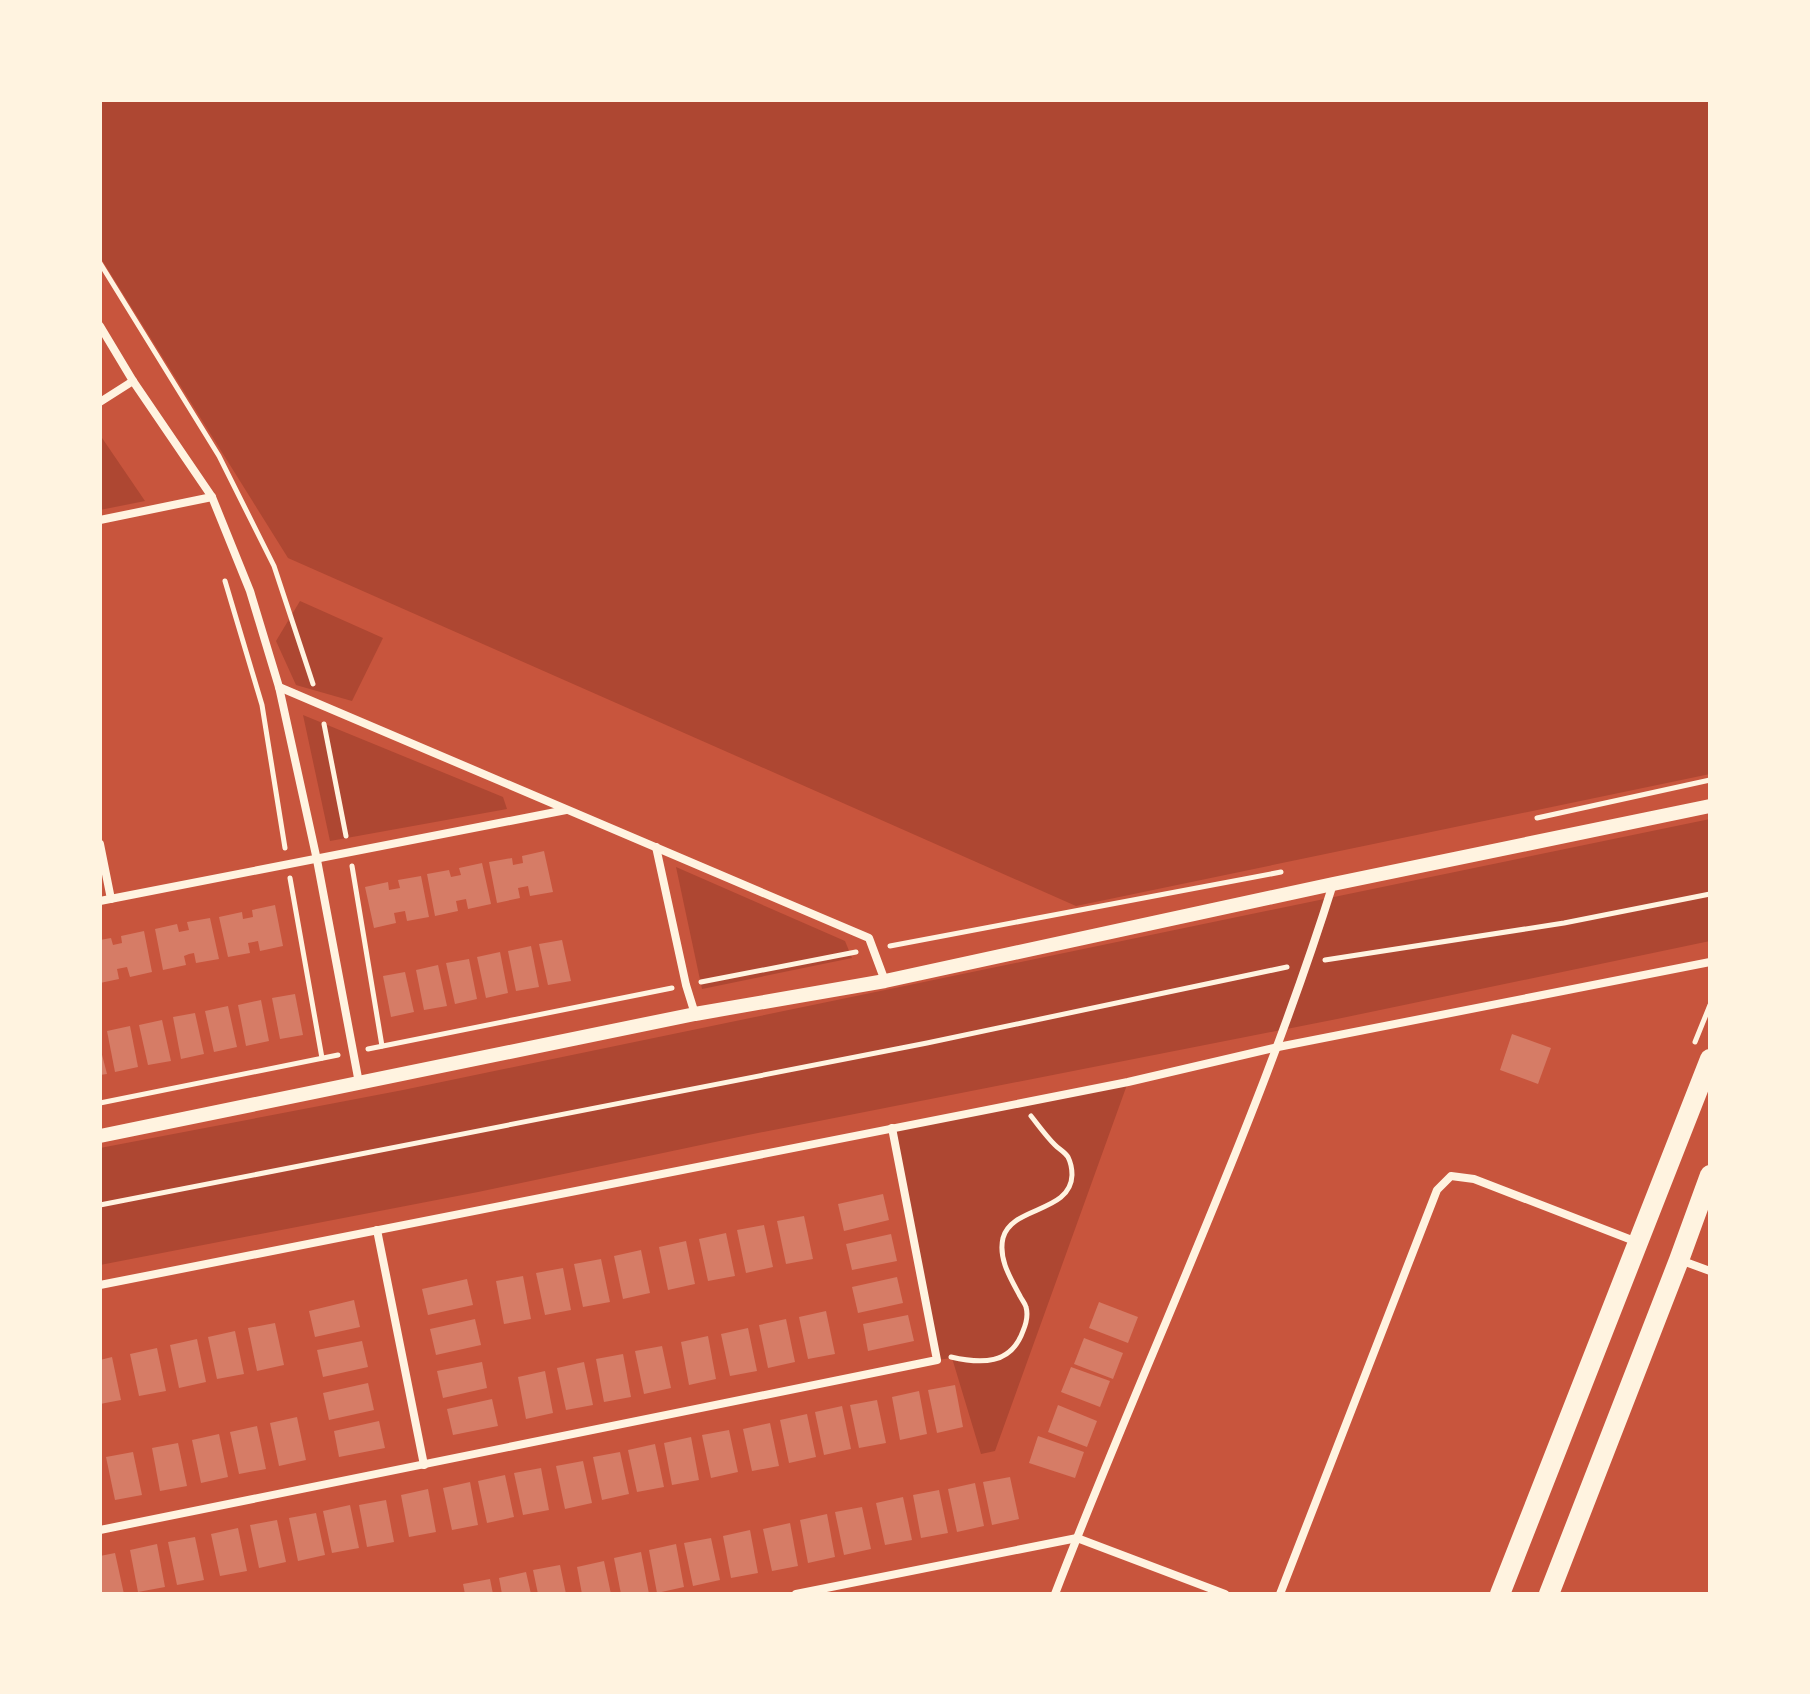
<svg xmlns="http://www.w3.org/2000/svg" width="1810" height="1694" font-family="'Nunito Sans',sans-serif">
<style>
.green{fill:#ae4732}
.building{fill:#d67c66}
.lines{fill:none;stroke-linecap:round;stroke-linejoin:round}
.path{stroke:#fff3e0;stroke-width:5}
.minor{stroke:#fff3e0;stroke-width:8}
.tertiary{stroke:#fff3e0;stroke-width:14}
.primary{stroke:#fff3e0;stroke-width:20}
</style>
<rect width="100%" height="100%" fill="#c8553d"/>
<!-- green -->
<g class="green">
<path d="M100 100H1710V774L1076 906 288 558 100 257Z"/>
<path d="M100 435 145 501 100 510Z"/>
<path d="M300 601 383 638 352 701 296 685 276 641Z"/>
<path d="M303 715 503 797 507 809 330 841Z"/>
<path d="M1710 819V941L1337 1019 748 1135 478 1192 100 1265V1148L403 1090Z"/>
<path d="M676 867 845 941 852 958 702 989Z"/>
<path d="M1128 1082 995 1451 981 1454 952 1358 937 1360 892 1128Z"/>
</g>
<!-- building -->
<g class="building">
<path d="M544 851 553 892 530 896 528 886 518 888 520 898 497 903 489 862 512 858 513 865 523 863 522 856Z"/>
<path d="M482 863 491 904 468 909 466 899 456 901 458 911 435 916 427 874 449 870 451 877 461 875 459 868Z"/>
<path d="M421 876 429 917 407 921 405 911 394 913 396 923 374 928 365 887 388 882 389 890 400 888 398 880Z"/>
<path d="M275 905 283 946 260 951 258 941 248 943 250 953 228 957 219 917 242 912 243 919 253 917 252 910Z"/>
<path d="M210 918 219 959 196 963 194 953 189 954 184 956 186 965 163 970 155 929 177 924 179 932 189 930 187 922Z"/>
<path d="M144 931 152 972 130 977 127 967 117 969 119 979 100 983V940L111 938 113 945 122 943 121 936Z"/>
<path d="M562 940 571 981 548 985 539 944Z"/>
<path d="M531 946 539 987 516 991 508 951Z"/>
<path d="M500 952 508 993 486 998 477 957Z"/>
<path d="M469 959 477 999 455 1004 446 963Z"/>
<path d="M438 965 447 1006 424 1010 416 970Z"/>
<path d="M405 972 414 1012 391 1017 383 976Z"/>
<path d="M295 994 303 1035 280 1039 272 998Z"/>
<path d="M261 1000 269 1041 246 1046 238 1005Z"/>
<path d="M228 1006 237 1047 214 1052 205 1011Z"/>
<path d="M195 1013 204 1054 181 1059 173 1017Z"/>
<path d="M162 1020 171 1061 148 1065 139 1025Z"/>
<path d="M130 1026 138 1067 115 1072 107 1031Z"/>
<path d="M1512 1034 1551 1048 1538 1084 1500 1070Z"/>
<path d="M100 1047 107 1074 100 1075Z"/>
<path d="M883 1194 889 1220 844 1231 838 1204Z"/>
<path d="M804 1216 813 1259 786 1264 777 1221Z"/>
<path d="M764 1225 773 1267 746 1273 737 1230Z"/>
<path d="M726 1233 735 1276 708 1281 699 1239Z"/>
<path d="M891 1234 897 1261 852 1270 846 1244Z"/>
<path d="M686 1241 695 1284 668 1290 659 1247Z"/>
<path d="M641 1250 650 1293 623 1299 614 1256Z"/>
<path d="M601 1259 610 1302 583 1307 574 1264Z"/>
<path d="M563 1268 571 1310 545 1315 536 1273Z"/>
<path d="M523 1276 531 1319 504 1324 496 1281Z"/>
<path d="M897 1277 903 1303 858 1313 852 1287Z"/>
<path d="M467 1279 473 1305 428 1315 422 1289Z"/>
<path d="M354 1300 360 1327 315 1337 309 1311Z"/>
<path d="M1099 1302 1138 1317 1128 1343 1089 1328Z"/>
<path d="M826 1311 835 1354 808 1359 799 1317Z"/>
<path d="M908 1315 914 1341 868 1351 863 1324Z"/>
<path d="M475 1319 481 1345 436 1355 430 1329Z"/>
<path d="M786 1319 795 1362 768 1368 759 1325Z"/>
<path d="M275 1323 284 1365 257 1371 248 1328Z"/>
<path d="M748 1328 757 1371 730 1376 721 1334Z"/>
<path d="M235 1331 244 1374 217 1379 208 1337Z"/>
<path d="M708 1336 716 1379 689 1385 681 1342Z"/>
<path d="M1084 1338 1123 1353 1113 1379 1074 1364Z"/>
<path d="M197 1339 206 1382 179 1388 170 1345Z"/>
<path d="M362 1341 368 1367 323 1377 317 1350Z"/>
<path d="M662 1346 671 1388 644 1394 635 1351Z"/>
<path d="M157 1348 166 1391 139 1396 130 1354Z"/>
<path d="M623 1354 631 1397 604 1402 596 1359Z"/>
<path d="M112 1357 121 1400 100 1404V1360Z"/>
<path d="M482 1362 487 1388 443 1398 437 1371Z"/>
<path d="M584 1362 593 1405 566 1410 557 1368Z"/>
<path d="M1071 1367 1110 1381 1100 1407 1061 1392Z"/>
<path d="M545 1371 553 1413 526 1419 518 1377Z"/>
<path d="M368 1383 374 1410 329 1420 323 1393Z"/>
<path d="M955 1385 963 1427 937 1433 928 1390Z"/>
<path d="M919 1391 927 1434 900 1440 892 1397Z"/>
<path d="M492 1399 498 1426 453 1435 447 1409Z"/>
<path d="M877 1400 886 1443 859 1448 850 1405Z"/>
<path d="M1058 1405 1097 1421 1087 1447 1048 1432Z"/>
<path d="M842 1406 851 1449 824 1455 815 1412Z"/>
<path d="M807 1414 816 1457 789 1463 780 1420Z"/>
<path d="M297 1417 306 1460 279 1466 270 1423Z"/>
<path d="M379 1421 385 1448 339 1457 334 1431Z"/>
<path d="M770 1423 779 1466 752 1471 743 1429Z"/>
<path d="M257 1426 266 1469 239 1474 230 1432Z"/>
<path d="M729 1430 738 1472 711 1478 702 1435Z"/>
<path d="M219 1434 228 1477 201 1483 192 1440Z"/>
<path d="M1038 1436 1084 1452 1075 1478 1029 1463Z"/>
<path d="M691 1437 699 1480 672 1485 664 1443Z"/>
<path d="M178 1443 187 1486 160 1491 152 1448Z"/>
<path d="M655 1444 664 1487 637 1492 628 1450Z"/>
<path d="M133 1452 142 1495 115 1500 106 1457Z"/>
<path d="M620 1452 629 1494 602 1500 593 1457Z"/>
<path d="M583 1461 592 1503 565 1509 556 1466Z"/>
<path d="M541 1468 549 1510 523 1515 514 1473Z"/>
<path d="M505 1475 514 1517 487 1523 478 1481Z"/>
<path d="M1010 1477 1019 1519 992 1525 983 1482Z"/>
<path d="M470 1482 478 1525 452 1530 443 1488Z"/>
<path d="M975 1483 984 1526 957 1532 948 1489Z"/>
<path d="M428 1489 436 1532 409 1537 401 1495Z"/>
<path d="M939 1490 948 1533 921 1538 913 1495Z"/>
<path d="M903 1497 912 1540 885 1545 876 1503Z"/>
<path d="M386 1500 394 1542 367 1547 359 1505Z"/>
<path d="M350 1505 359 1548 332 1553 323 1511Z"/>
<path d="M862 1507 871 1549 844 1555 835 1512Z"/>
<path d="M316 1513 325 1555 298 1561 289 1518Z"/>
<path d="M827 1514 835 1557 808 1563 800 1520Z"/>
<path d="M277 1520 286 1562 259 1568 250 1525Z"/>
<path d="M790 1523 798 1566 772 1571 763 1529Z"/>
<path d="M238 1528 247 1571 220 1576 211 1534Z"/>
<path d="M750 1530 758 1573 731 1578 723 1536Z"/>
<path d="M195 1537 204 1580 177 1585 168 1542Z"/>
<path d="M711 1538 720 1580 693 1586 684 1543Z"/>
<path d="M157 1544 165 1587 138 1592 130 1550Z"/>
<path d="M676 1544 684 1587 657 1593 649 1550Z"/>
<path d="M641 1552 649 1594H621L614 1558Z"/>
<path d="M115 1553 124 1594H100V1556Z"/>
<path d="M604 1561 611 1594H582L577 1567Z"/>
<path d="M560 1565 566 1594H538L533 1570Z"/>
<path d="M526 1572 531 1594H502L499 1578Z"/>
<path d="M490 1579 493 1594H465L463 1584Z"/>
</g>
<g class="lines">
<!-- path -->
<g class="path">
<path d="M100 263 219 456 274 566 313 684"/>
<path d="M225 581 262 705 285 848"/>
<path d="M324 724 346 836"/>
<path d="M1537 818 1710 780"/>
<path d="M352 866 382 1046"/>
<path d="M290 878 322 1058"/>
<path d="M890 946 1281 872"/>
<path d="M1325 960 1564 923 1710 894"/>
<path d="M701 982 856 952"/>
<path d="M1695 1042 1710 1005"/>
<path d="M368 1049 672 988"/>
<path d="M100 1103 338 1055"/>
<path d="M100 1205 927 1043 1287 967"/>
<path d="M951 1357C981 1364 1011 1365 1023 1331 1026 1324 1028 1314 1026 1307 1025 1303 1022 1300 1020 1296 1011 1279 998 1259 1003 1238 1011 1206 1071 1213 1072 1175 1072 1169 1071 1163 1068 1157 1065 1152 1059 1149 1055 1145 1046 1136 1039 1126 1031 1116"/>
</g>
<!-- minor -->
<g class="minor">
<path d="M100 326 133 381 212 497 250 591 279 687 317 860 359 1083"/>
<path d="M100 402 133 381"/>
<path d="M100 520 212 497"/>
<path d="M279 687 869 938 885 981"/>
<path d="M100 844 111 899"/>
<path d="M656 847 686 985 695 1014"/>
<path d="M100 901 566 810"/>
<path d="M377 1230 424 1465"/>
<path d="M1680 1260 1710 1271"/>
<path d="M100 1285 1128 1082 1278 1047 1710 962"/>
<path d="M100 1530 937 1360 892 1128"/>
<path d="M796 1594 1077 1538 1225 1594"/>
<path d="M1055 1594C1146 1357 1257 1127 1333 884"/>
<path d="M1280 1594 1437 1190 1451 1176 1474 1179 1637 1242"/>
</g>
<!-- tertiary -->
<path class="tertiary" d="M100 1136 695 1014 885 981 1333 884 1710 806"/>
<!-- primary -->
<g class="primary">
<path d="M1500 1594 1710 1059"/>
<path d="M1549 1594 1679 1260 1710 1175"/>
</g>
</g>
<!-- border -->
<rect width="1810" height="1694" fill="none" stroke="#fff3e0" stroke-width="204"/>
</svg>
